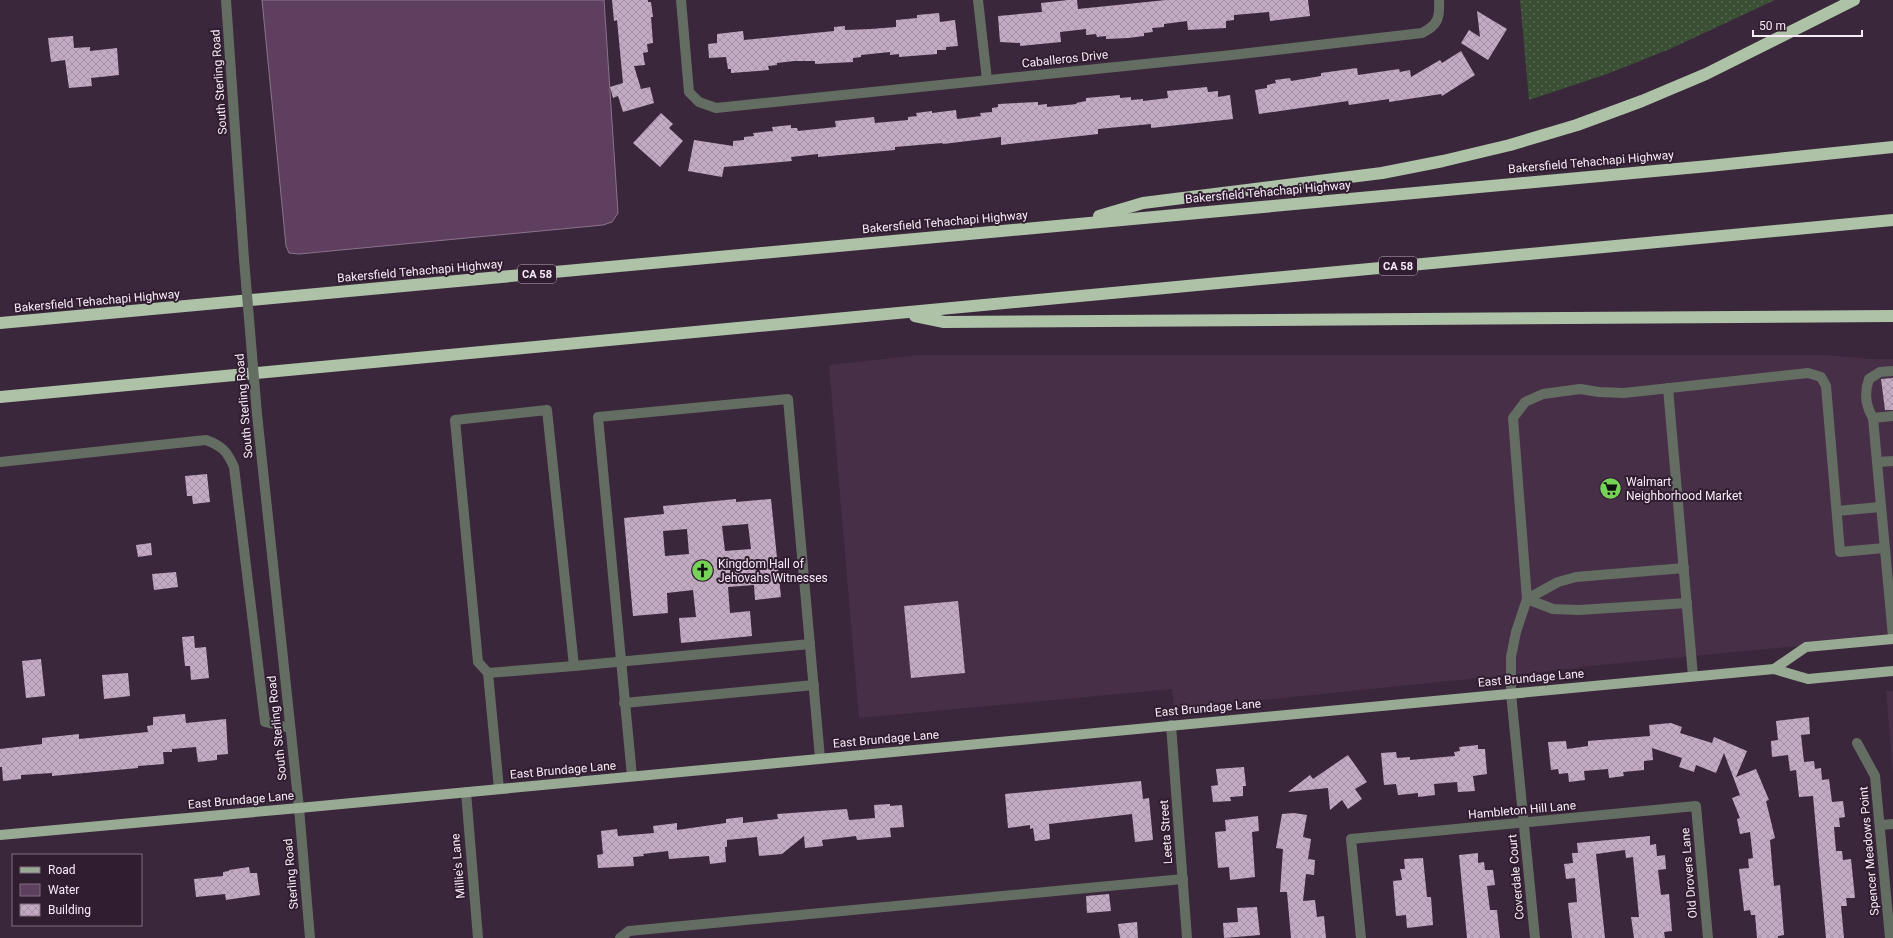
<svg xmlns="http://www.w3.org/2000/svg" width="1893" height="938" font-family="Roboto,sans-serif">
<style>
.built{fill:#472f47}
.grass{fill:url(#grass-dots)}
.water{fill:#5e3f5f;stroke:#8c738d}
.building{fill:url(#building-cross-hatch);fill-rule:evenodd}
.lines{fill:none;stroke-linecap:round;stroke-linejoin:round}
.minor{stroke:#646d62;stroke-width:10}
.major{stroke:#99aa94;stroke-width:10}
.highway{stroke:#aec2a8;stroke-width:12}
.minor-bridge{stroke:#646d62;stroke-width:10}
.labels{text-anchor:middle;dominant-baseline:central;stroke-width:4;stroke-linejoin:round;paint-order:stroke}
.shield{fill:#301d30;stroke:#bbadbb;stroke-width:1}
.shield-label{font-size:11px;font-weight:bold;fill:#f7ebf7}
.street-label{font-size:12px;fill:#f7ebf7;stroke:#301d30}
.poi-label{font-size:12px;fill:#f7ebf7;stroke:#301d30;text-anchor:start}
</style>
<defs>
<pattern id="grass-dots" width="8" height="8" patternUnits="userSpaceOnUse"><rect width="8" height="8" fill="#3a4f34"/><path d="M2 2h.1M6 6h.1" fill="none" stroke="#576852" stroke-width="1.8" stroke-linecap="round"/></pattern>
<pattern id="building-cross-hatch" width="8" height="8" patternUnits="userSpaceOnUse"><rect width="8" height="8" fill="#c3aac3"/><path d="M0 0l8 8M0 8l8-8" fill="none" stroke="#a591a5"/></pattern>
</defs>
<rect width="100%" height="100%" fill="#3a273b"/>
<!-- built -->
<g class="built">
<path d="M920 355H1823L1870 359H1893V637L1579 667V668L1174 709 1172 689 859 718 829 365Z"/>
<path d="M1886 691H1893V774Z"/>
</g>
<!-- grass -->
<path class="grass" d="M1520 0H1775L1670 49 1607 74 1529 100Z"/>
<!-- water -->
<path class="water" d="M262 0H604L618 213 612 222 603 225 299 254 289 253 286 246Z"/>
<!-- building -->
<g class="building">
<path d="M612 0H648V2H651L653 17H651L653 43 647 44 648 52 643 53 645 65 634 66 641 89 650 87 654 103 623 112 618 96 613 98 610 87 623 83 617 20 614 21Z"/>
<path d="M1068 0H1077L1078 9 1166 0H1308L1310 16 1270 21 1269 12 1234 15V20L1226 21V28L1188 30 1187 21 1164 24V27L1152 28 1153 32 1144 33V36L1128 38 1106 39V36L1097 37 1096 34 1086 35V29L1060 32 1061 42 1020 46V43L1000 42 998 16 1042 12 1041 3Z"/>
<path d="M1477 11 1507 29 1488 60 1461 43 1469 30 1480 37Z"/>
<path d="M939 13 940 22 955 20 958 46 946 47V50H937V54L899 57V54L890 55V52L861 55V57L853 58V62L815 64V61H794L777 63V65L768 66 769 70 731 73V69H728L726 57 709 58 708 44 717 43V34L743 31 744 40 834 31V27L845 26V30L871 29 896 27V20L917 18V15Z"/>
<path d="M73 36 74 48 90 47V51L117 48 119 75 91 78 92 86 69 88 65 60 51 62 48 38Z"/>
<path d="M1461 51 1475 75 1442 96 1441 94 1389 102V99L1349 105 1348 101 1259 114 1255 90 1267 88V85L1276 83 1275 80 1290 78 1291 81 1321 76V73L1357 68 1358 75 1399 69 1400 72 1410 70 1411 77 1440 60 1442 63Z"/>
<path d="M1207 87 1208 92 1218 91V97L1230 95 1233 119 1151 128V124L1098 129V134L1001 145V137L943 144 942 143 895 147V150L818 157V154L791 157 792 161 724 167 722 177 688 171 694 140 733 146V141L744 140V137L754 136 753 133 773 131 772 127 791 125V128H797L798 131 836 127 835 121 874 117 875 123 908 120V117L917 116 916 113 932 111V113L956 110 957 119 981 116 980 113 992 112V108L998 107V104L1038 102V105L1047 104V107L1077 104 1076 103 1086 101V98L1120 95V98L1131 97V100L1143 99V101L1168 98 1167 91Z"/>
<path d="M661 113 673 124 669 128 683 141 660 167 633 143Z"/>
<path d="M1893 378V410H1885L1881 379Z"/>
<path d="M207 474 210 502 193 504 192 496H187L185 476Z"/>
<path d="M736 499V502L771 499 781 597 755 600 754 585 728 587 730 613 750 611 752 636 681 643 679 618 696 617 693 590 667 593 668 613 633 616 624 518 664 514 663 506ZM748 524 751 549 725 551 722 526ZM687 529 689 554 665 556 663 531Z"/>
<path d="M151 543 152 555 138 557 136 545Z"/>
<path d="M176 572 178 587 154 590 152 574Z"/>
<path d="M958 601 965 673 911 678 904 606Z"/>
<path d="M194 636 195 648 206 647 209 678 191 680 190 666H185L182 637Z"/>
<path d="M41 659 45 696 26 698 22 661Z"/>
<path d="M128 673 130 696 104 699 102 675Z"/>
<path d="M185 714 186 723 226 719 228 754 217 755V760L198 762 196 747 172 749V752H163L164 764 138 766V768L52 776V773L21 775V779L3 781 2 767H0V749L42 744V738L79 734V739L148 732 147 726 153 725V717Z"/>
<path d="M1809 717 1810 734 1801 735 1804 762 1814 761 1815 769 1821 768 1822 780 1829 779 1832 802 1843 801 1845 817 1839 818 1840 827H1834L1836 851H1842L1843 860 1851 859 1855 898H1846L1847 906H1841L1844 938H1826L1813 796 1799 797 1796 770 1790 771 1788 755 1772 757 1771 741 1778 740 1776 721Z"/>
<path d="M1671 723 1682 727 1680 733 1712 743 1714 737 1747 751 1736 777 1756 769 1769 800 1766 801 1775 838 1770 840 1774 886 1780 885 1784 935 1778 936V938H1757L1755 915H1751L1750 910 1744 911 1739 869 1749 868 1748 859 1753 858 1750 832 1740 834 1737 819 1740 818 1732 798 1740 795 1724 753 1716 773 1696 765 1694 772 1679 767 1682 758 1652 748 1653 760 1644 761V770L1623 772 1624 776 1609 778 1608 769 1584 771 1585 780 1569 782 1568 773 1559 774 1558 769 1551 770 1548 742 1566 741 1567 749 1588 746V741L1650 736 1649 725Z"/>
<path d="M1478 745V749H1485L1487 774 1473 776 1475 791 1458 792 1457 782 1434 784 1435 795 1418 797V793L1398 795 1396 784 1384 785 1381 753 1396 752 1397 758 1410 757V760L1455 756 1454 752 1460 751 1459 747Z"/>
<path d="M1348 755 1367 782 1355 789 1362 799 1348 809 1342 800 1330 810 1328 788 1288 792 1310 775 1313 779Z"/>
<path d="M1244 767 1246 786H1243V796L1230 797 1231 801 1213 802 1211 786 1218 785 1216 769Z"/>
<path d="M1141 781 1143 799 1149 798 1153 840 1135 842 1132 814 1049 824 1050 839 1035 841 1033 828 1030 829V825L1008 828 1005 794Z"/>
<path d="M890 804V806L902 805 904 827 890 828 891 837 857 840 856 836 822 840 823 846 805 848 804 836 782 854 759 856 757 837 727 840V847H725L726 862 710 864 709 856 669 859 668 851 643 854 644 856 633 857 634 866 598 868 597 855 603 854 601 831 617 829 618 836 654 833 653 826 677 823V830L726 823V819L743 817V823L778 819 777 814 847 809 849 820 875 818 874 805Z"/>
<path d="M1294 813 1307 815 1303 837 1311 839 1308 859 1315 860 1314 875 1306 874 1303 901 1315 900 1317 917 1324 916 1326 938H1291L1287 892H1280L1283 849 1276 848 1282 814Z"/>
<path d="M1258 816 1259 831 1252 832 1255 877 1230 880 1229 867 1218 868 1215 832 1226 831 1225 820Z"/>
<path d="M1650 836V845L1656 844 1657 856 1665 855 1666 869 1658 870 1661 895 1669 894 1672 931 1664 932 1665 938H1634L1631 917H1639L1633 857 1626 858 1625 850 1596 854 1605 938H1572L1568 903 1577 902 1575 878 1566 879 1564 864 1573 863 1572 853H1578L1577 843Z"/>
<path d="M1478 853V863L1484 862 1485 870H1493L1495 885 1487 886 1490 910H1497L1500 938H1467L1459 855Z"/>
<path d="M1423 858 1427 897H1431L1433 925 1407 928 1406 915 1396 916 1393 881 1402 880 1400 869H1405L1404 859Z"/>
<path d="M249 867 250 873H257L260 895 226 900 225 894 196 897 194 879 223 876V872L229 871V870Z"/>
<path d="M1109 894 1111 911 1087 913 1086 896Z"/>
<path d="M1257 907 1260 935 1224 938 1223 923 1238 922 1237 908Z"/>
<path d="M1137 922 1138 938H1120L1118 924Z"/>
</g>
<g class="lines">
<!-- minor -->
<g class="minor">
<path d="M226 0 244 259"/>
<path d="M681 0 689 92 699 102 716 108 1232 55 1422 33C1438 25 1440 18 1439 0"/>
<path d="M978 0 987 80"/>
<path d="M1668 388 1693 676"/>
<path d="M257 414 299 808 310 938"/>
<path d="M1873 418C1865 405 1864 393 1869 379L1880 372 1893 371"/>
<path d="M1893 461 1877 462 1893 637"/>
<path d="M0 462 206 440C222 446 227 451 234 467L265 722 290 728"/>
<path d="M1877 462 1873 418 1893 416"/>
<path d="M1837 511 1880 507"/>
<path d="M1684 568 1576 577 1558 582 1527 599 1513 418 1525 402 1543 394 1580 389 1599 392 1624 393 1808 373 1821 377 1826 386 1840 552 1884 548"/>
<path d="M574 666 810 644"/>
<path d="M488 673 574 666 547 410 455 420 478 662 488 673 499 789"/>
<path d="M624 703 814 685"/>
<path d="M1171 725 1187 938"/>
<path d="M1857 743 1875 776 1890 938"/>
<path d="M632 776 598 417 788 399 820 758"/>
<path d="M466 792 478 938"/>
<path d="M1880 825 1893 824"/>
<path d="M620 938 629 931 1183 879"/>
<path d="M1361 938 1351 839 1696 806 1708 938"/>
<path d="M1535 938 1511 693V657L1516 632 1527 599 1553 609 1579 610 1687 603"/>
</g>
<!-- major -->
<g class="major">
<path d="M1774 669 1806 647 1893 639"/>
<path d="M0 835 299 808 1774 669 1808 679 1893 671"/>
</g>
<!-- highway -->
<g class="highway">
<path d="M1099 216 1143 203 1382 173 1443 161 1510 145 1577 125 1642 101 1706 74 1854 0"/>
<path d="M915 316 944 322 1893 316"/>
<path d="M0 323 1709 166 1893 147"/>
<path d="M0 397 1893 220"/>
</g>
<!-- minor-bridge -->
<path class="minor-bridge" d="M244 259 257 414"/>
</g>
<!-- icons -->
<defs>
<symbol id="supermarket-disc" viewBox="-11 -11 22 22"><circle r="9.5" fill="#77d259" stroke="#301d30"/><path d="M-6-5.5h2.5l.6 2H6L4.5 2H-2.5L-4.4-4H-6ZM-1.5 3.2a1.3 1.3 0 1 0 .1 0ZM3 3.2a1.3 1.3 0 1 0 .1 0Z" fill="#111"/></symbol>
<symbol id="church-disc" viewBox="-11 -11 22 22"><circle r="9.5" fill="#77d259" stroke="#301d30"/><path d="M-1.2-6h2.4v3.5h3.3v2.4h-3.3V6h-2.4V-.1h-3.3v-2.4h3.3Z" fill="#111"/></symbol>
</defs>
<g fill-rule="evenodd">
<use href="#supermarket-disc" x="1598" y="476" width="25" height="25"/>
<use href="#church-disc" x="690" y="558" width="25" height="25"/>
</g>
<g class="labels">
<!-- shield labels -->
<g class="shield">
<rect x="1379" y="257" width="38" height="18" rx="3"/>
<rect x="518" y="265" width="38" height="18" rx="3"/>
</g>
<g class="shield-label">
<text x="1398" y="266">CA 58</text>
<text x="537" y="274">CA 58</text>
</g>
<!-- street labels -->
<g class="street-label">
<text transform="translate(1065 59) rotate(-6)">Caballeros Drive</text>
<text transform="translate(219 82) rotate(-94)">South Sterling Road</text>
<text transform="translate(1591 162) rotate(-5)">Bakersfield Tehachapi Highway</text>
<text transform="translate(1268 192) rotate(-5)">Bakersfield Tehachapi Highway</text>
<text transform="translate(945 222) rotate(-5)">Bakersfield Tehachapi Highway</text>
<text transform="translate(420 271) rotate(-5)">Bakersfield Tehachapi Highway</text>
<text transform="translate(97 301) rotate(-5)">Bakersfield Tehachapi Highway</text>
<text transform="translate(244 406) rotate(-95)">South Sterling Road</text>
<text transform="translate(1531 678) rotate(-5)">East Brundage Lane</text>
<text transform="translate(1208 708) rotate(-5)">East Brundage Lane</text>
<text transform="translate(277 728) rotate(-96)">South Sterling Road</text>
<text transform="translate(886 739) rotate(-5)">East Brundage Lane</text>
<text transform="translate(563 770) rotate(-5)">East Brundage Lane</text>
<text transform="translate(241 800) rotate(-5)">East Brundage Lane</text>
<text transform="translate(1522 810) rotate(-5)">Hambleton Hill Lane</text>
<text transform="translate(1166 832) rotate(-94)">Leeta Street</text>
<text transform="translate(1869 851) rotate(-95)">Spencer Meadows Point</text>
<text transform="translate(458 866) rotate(-95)">Millie's Lane</text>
<text transform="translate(1689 873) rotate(-95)">Old Drovers Lane</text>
<text transform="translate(291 874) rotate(-95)">Sterling Road</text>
<text transform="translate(1516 877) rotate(-95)">Coverdale Court</text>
</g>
<!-- poi labels -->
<g class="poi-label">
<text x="1626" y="482">Walmart<tspan x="1626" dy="14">Neighborhood Market</tspan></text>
<text x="718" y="564">Kingdom Hall of<tspan x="718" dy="14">Jehovahs Witnesses</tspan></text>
</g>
</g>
<!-- legend -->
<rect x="12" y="854" width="130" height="72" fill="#301d30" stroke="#806f80"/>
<rect x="20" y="867" width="20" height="6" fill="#99aa94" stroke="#806f80"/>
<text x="48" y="874" font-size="12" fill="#f7ebf7">Road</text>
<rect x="20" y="884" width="20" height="12" fill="#5e3f5f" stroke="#806f80"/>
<text x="48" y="894" font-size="12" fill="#f7ebf7">Water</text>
<rect x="20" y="904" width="20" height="12" fill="url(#building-cross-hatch)" stroke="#806f80"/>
<text x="48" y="914" font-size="12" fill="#f7ebf7">Building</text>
<!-- scale -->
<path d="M1753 30v6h109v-6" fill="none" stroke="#f7ebf7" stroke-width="2"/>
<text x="1759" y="30" font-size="12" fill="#f7ebf7" stroke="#301d30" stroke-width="3" paint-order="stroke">50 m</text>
</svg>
